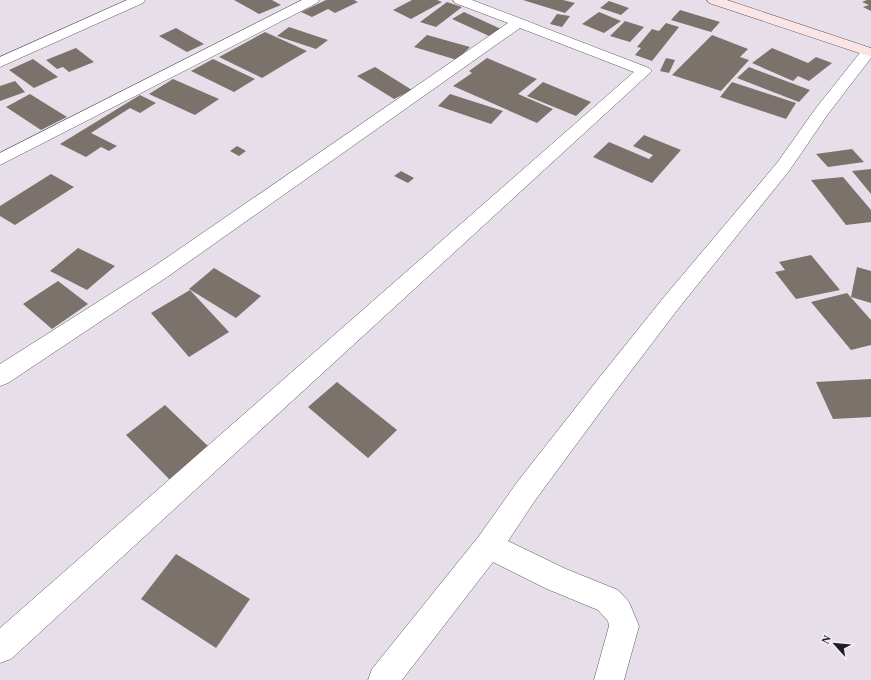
<svg xmlns="http://www.w3.org/2000/svg" width="871" height="680" font-family="'Times New Roman',serif">
<style>
.building{fill:#7a726b}
.lines{fill:none;stroke-linecap:round;stroke-linejoin:round}
.street-casing{stroke:#5c575f;stroke-width:1}
.secondary-casing{stroke:#5c575f;stroke-width:1}
.street{fill:#fff;fill-rule:evenodd}
.secondary{fill:#fbe5e4;fill-rule:evenodd}
</style>
<rect width="100%" height="100%" fill="#e6dfe9"/>
<!-- building -->
<g class="building">
<path d="M234 0H272L281 5 259 14Z"/>
<path d="M326 0H354L358 2 335 13 328 9 312 17 301 12Z"/>
<path d="M412 0H437L442 2 411 19 393 10Z"/>
<path d="M523 0H563L575 3 565 13Z"/>
<path d="M867 0H871V11L863 7 869 5 862 2Z"/>
<path d="M609 1 629 8 621 15 600 8Z"/>
<path d="M447 2 462 7 436 27 420 22Z"/>
<path d="M680 10 720 22 711 32 671 20Z"/>
<path d="M464 12 501 29 489 36 452 19Z"/>
<path d="M599 12 621 21 604 33 582 24Z"/>
<path d="M557 14 570 16 562 27 550 24Z"/>
<path d="M625 21 644 27 630 42 610 36Z"/>
<path d="M666 23 679 27 652 61 635 55 641 48 637 47 652 29 659 31Z"/>
<path d="M289 27 328 40 316 49 277 36Z"/>
<path d="M176 28 204 44 187 52 159 36Z"/>
<path d="M265 32 307 51 262 78 219 57Z"/>
<path d="M427 35 470 47 457 60 414 47Z"/>
<path d="M712 35 748 49 740 57 749 60 721 91 672 75Z"/>
<path d="M76 48 94 62 69 72 63 67 57 69 46 60Z"/>
<path d="M772 48 808 63 816 57 832 63 809 81 798 76 793 81 752 63Z"/>
<path d="M487 58 537 79 518 94 553 109 537 123 453 86 472 73 469 71Z"/>
<path d="M666 58 675 60 669 73 660 71Z"/>
<path d="M33 59 58 77 34 88 9 70Z"/>
<path d="M213 59 255 79 234 92 191 71Z"/>
<path d="M375 67 412 90 394 99 357 76Z"/>
<path d="M749 67 810 90 799 102 737 78Z"/>
<path d="M173 79 219 99 195 115 149 94Z"/>
<path d="M15 81 25 92 0 101V86Z"/>
<path d="M543 82 591 102 576 116 527 96Z"/>
<path d="M732 82 796 103 786 119 720 97Z"/>
<path d="M30 94 67 117 41 130 6 107Z"/>
<path d="M450 94 503 111 491 124 438 106Z"/>
<path d="M140 95 156 103 140 113 130 108 91 133 117 146 109 151 101 147 86 157 60 144Z"/>
<path d="M644 135 681 150 652 183 593 157 609 142 649 159 653 155 633 146Z"/>
<path d="M237 146 246 151 239 156 230 151Z"/>
<path d="M852 149 864 162 828 167 816 154Z"/>
<path d="M871 169V194L852 171Z"/>
<path d="M401 171 414 178 408 183 394 176Z"/>
<path d="M51 174 74 187 15 225 0 216V206Z"/>
<path d="M843 177 871 210V222L846 225 811 180Z"/>
<path d="M78 248 115 266 87 290 50 271Z"/>
<path d="M811 255 840 290 796 299 775 272 785 270 779 262Z"/>
<path d="M857 267 871 271V303L851 297Z"/>
<path d="M214 268 261 296 236 318 189 289Z"/>
<path d="M58 281 88 304 52 329 23 304Z"/>
<path d="M190 290 229 332 189 357 151 313Z"/>
<path d="M847 293 871 320V345L851 350 811 302Z"/>
<path d="M871 379V417L833 419 816 382Z"/>
<path d="M337 382 397 430 368 458 308 407Z"/>
<path d="M165 405 210 448 171 481 126 435Z"/>
<path d="M176 554 250 599 216 648 141 599Z"/>
</g>
<g class="lines">
<defs>
<g id="street">
<path d="M127 0H145L143 3 0 67V57Z"/>
<path d="M302 0H319L317 3 0 165V153Z"/>
<path d="M453 0H472L649 68 652 71 11 659 0 663V628L634 72 520 28 170 275 8 383 0 386V364L156 265 508 23 455 3Z"/>
<path d="M868 48H871V58L828 114 789 171 678 309 615 392 536 499 508 541 566 569 618 590 629 602 639 626 624 680H594L609 626 608 621 598 610 547 589 493 562 402 680H368L372 669 479 536 518 481 599 378 664 297 777 163 816 108 863 49Z"/>
</g>
<path id="secondary" d="M707 0H727L871 48V57L709 3Z"/>
</defs>
<!-- street casing -->
<use href="#street" class="street-casing"/>
<!-- secondary casing -->
<use href="#secondary" class="secondary-casing"/>
<!-- street -->
<use href="#street" class="street"/>
<!-- secondary -->
<use href="#secondary" class="secondary"/>
</g>
<!-- north arrow -->
<g transform="translate(835 644) rotate(297)" stroke="#f3edf6" stroke-width="3" paint-order="stroke">
<path d="M0-3L7 15L0 10L-7 15Z" fill="#211e22"/>
<text y="-6" font-size="11" font-weight="bold" text-anchor="middle" fill="#211e22">N</text>
</g>
</svg>
